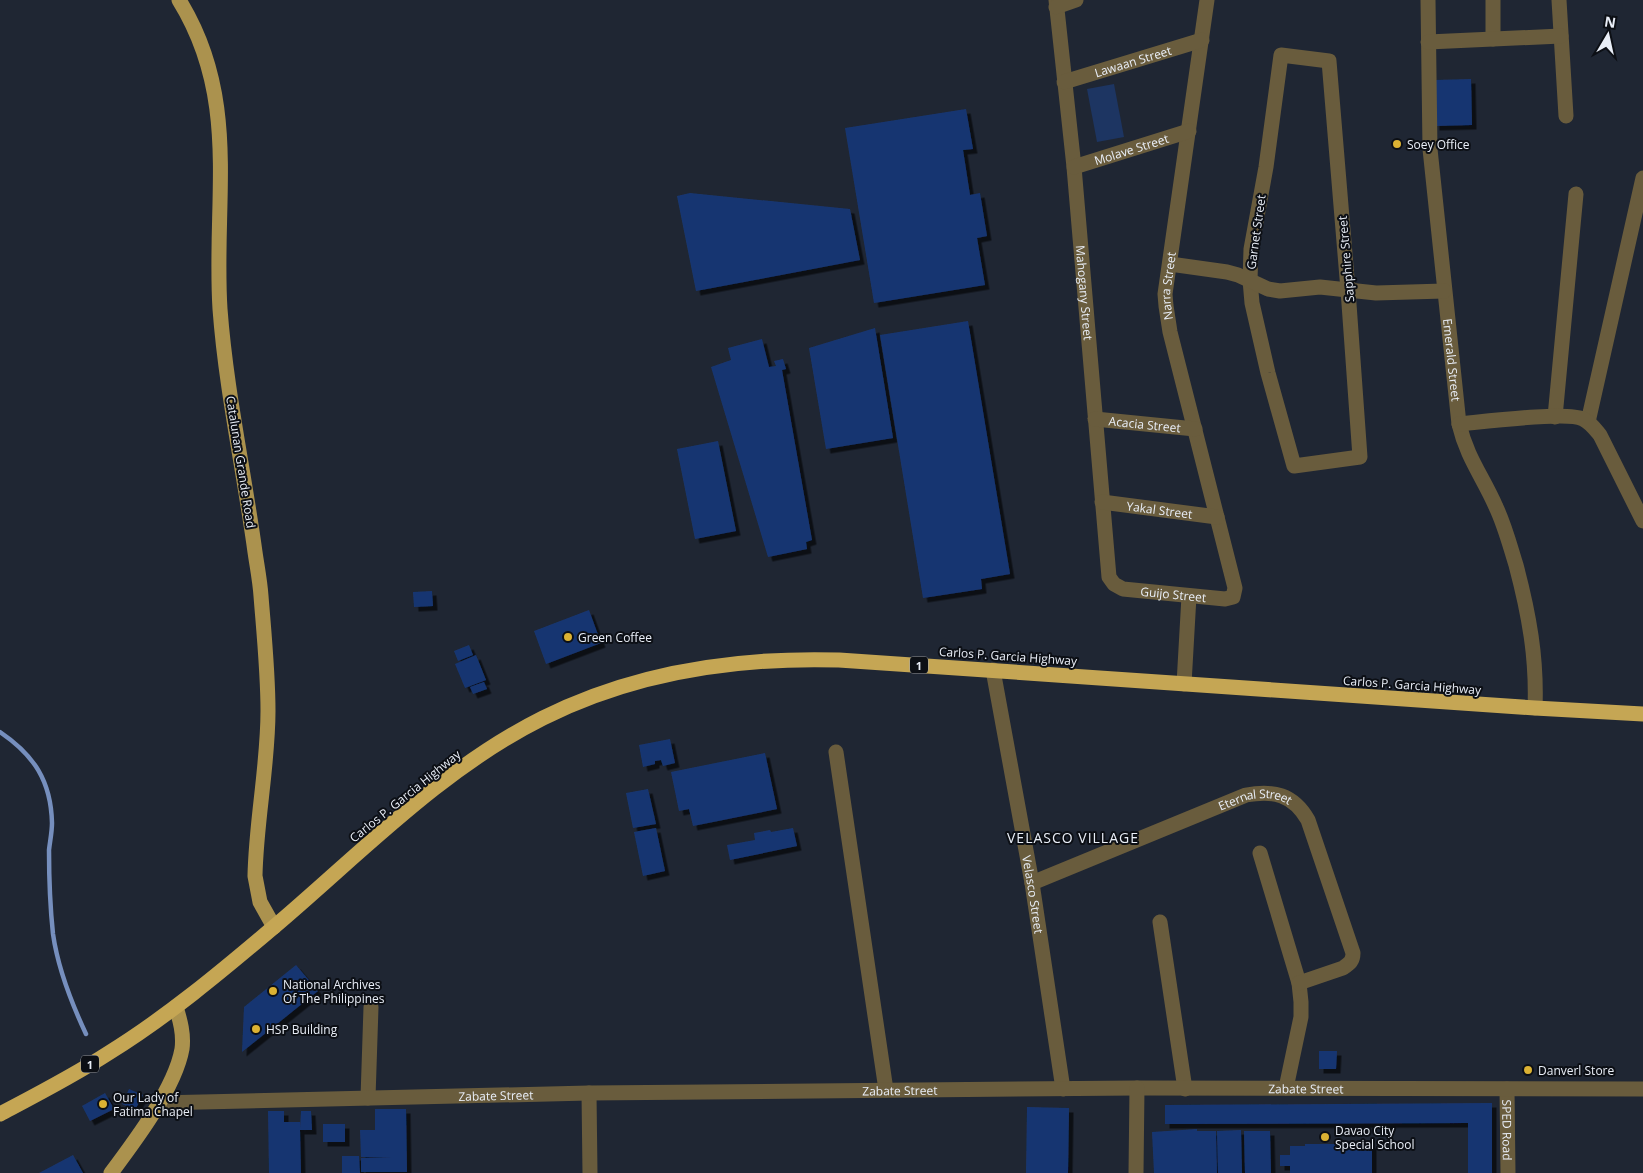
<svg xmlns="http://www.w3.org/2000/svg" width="1643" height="1173" font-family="'Open Sans',sans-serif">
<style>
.green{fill:#1d3562}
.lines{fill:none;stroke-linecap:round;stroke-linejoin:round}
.stream{stroke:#768fbe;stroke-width:4.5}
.building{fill:#183671;filter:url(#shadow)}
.minor{stroke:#695c3d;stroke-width:15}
.major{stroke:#ab924e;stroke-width:15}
.highway{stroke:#c5a654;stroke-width:15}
.poi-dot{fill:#dcb233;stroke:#0c0f15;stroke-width:2}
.labels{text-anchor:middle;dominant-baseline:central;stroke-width:4;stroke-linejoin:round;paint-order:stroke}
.shield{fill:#0c0f15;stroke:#a7abb3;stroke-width:1}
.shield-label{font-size:11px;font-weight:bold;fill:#e9eef7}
.street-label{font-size:12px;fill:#e9eef7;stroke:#0c0f15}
.poi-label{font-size:12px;fill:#e9eef7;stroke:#0c0f15;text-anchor:start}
.neighbourhood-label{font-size:14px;letter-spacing:1px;fill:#e9eef7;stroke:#0c0f15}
</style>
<defs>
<filter id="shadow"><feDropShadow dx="4.5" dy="4.5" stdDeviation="0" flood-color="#0009"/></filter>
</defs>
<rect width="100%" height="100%" fill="#1f2633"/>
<!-- green -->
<path class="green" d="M1114 84 1124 137 1097 142 1087 89Z"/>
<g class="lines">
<!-- stream -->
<path class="stream" d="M0 732C34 755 51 781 52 823 52 832 50 841 49 850 49 877 50 906 53 934 58 969 71 1002 86 1034"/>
</g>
<!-- building -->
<g class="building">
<path d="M1471 79 1472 125 1435 126 1434 80Z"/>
<path d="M966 109 973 149 963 150 970 195 980 193 987 236 977 238 985 285 874 303 845 128Z"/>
<path d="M690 193 850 209 860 260 696 291 677 196Z"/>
<path d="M968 321 1010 574 981 579 982 589 923 598 880 335Z"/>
<path d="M875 328 893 438 826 449 809 348Z"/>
<path d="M762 339 769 367 776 366 774 361 783 359 786 369 782 370 812 540 806 542 807 549 768 557 711 367 731 360 728 348Z"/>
<path d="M718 441 736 531 695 539 677 449Z"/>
<path d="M432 591 433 606 414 607 413 592Z"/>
<path d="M589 610 601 643 546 664 534 631Z"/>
<path d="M469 645 473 655 458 661 454 651Z"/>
<path d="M476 655 486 680 465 688 455 664Z"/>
<path d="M484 682 487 689 473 694 470 687Z"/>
<path d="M670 739 675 763 663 766 661 760 655 761V764L643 767 639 745Z"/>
<path d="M765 753 777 809 693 826 689 809 679 811 671 772Z"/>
<path d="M648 789 656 824 633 828 626 793Z"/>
<path d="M656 828 665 871 643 876 634 832Z"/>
<path d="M793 828 797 846 730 860 727 845 755 840 754 833 770 830 771 832Z"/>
<path d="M296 965 318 991 242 1052 244 1007Z"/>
<path d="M1319 1051H1337L1336 1069H1319Z"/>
<path d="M129 1089 143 1095 135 1110 122 1104Z"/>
<path d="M105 1093 114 1109 90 1121 82 1106Z"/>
<path d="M1492 1103V1173H1468V1123L1165 1124V1105Z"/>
<path d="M1027 1107 1069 1108 1068 1173H1026Z"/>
<path d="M375 1109H406L407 1172H361V1158L392 1157H361L360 1130H375Z"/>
<path d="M268 1111H284V1122H300V1128L301 1111H311L312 1130H300L301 1173H269Z"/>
<rect x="323" y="1124" width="22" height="18"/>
<path d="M1197 1129V1131H1216L1217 1173H1154L1152 1132Z"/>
<path d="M1241 1130 1242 1173H1218L1217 1131Z"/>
<path d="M1244 1131H1270L1271 1173H1245Z"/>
<path d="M1305 1144H1372V1173H1290V1166H1280V1155H1290V1146H1305Z"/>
<path d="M73 1155 83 1173H39Z"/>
<path d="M342 1156H359L360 1173H342Z"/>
</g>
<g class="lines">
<!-- minor -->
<g class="minor">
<path id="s1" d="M1056 0 1074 167 1109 577 1114 584 1123 589 1225 599 1233 597 1235 588 1170 332 1166 306 1165 294 1207 0"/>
<path id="s2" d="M1428 0 1430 149 1459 424C1467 458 1483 477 1496 507 1505 526 1510 546 1516 565 1529 614 1537 658 1535 708"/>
<path d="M1559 0 1566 116"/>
<path d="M1056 7 1076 0"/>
<path d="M1493 39V0"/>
<path d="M1428 42 1561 36"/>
<path d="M1281 55 1329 61 1348 290 1360 457 1294 466 1268 373 1252 303 1250 280 1251 249 1266 167Z"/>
<path id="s3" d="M1064 82 1202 40"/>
<path id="s4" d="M1074 167 1189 131"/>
<path d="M1170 264 1227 272 1238 275 1268 289 1280 291 1320 287 1376 293 1444 291"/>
<path d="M1555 417 1576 194"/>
<path id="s5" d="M1095 419 1195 429"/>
<path d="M1588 422 1643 178"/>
<path d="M1459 424C1481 422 1567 411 1583 419 1590 422 1595 429 1600 435L1643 521"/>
<path id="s6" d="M1102 502 1217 517"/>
<path id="s7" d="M993 670 1032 883 1063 1089"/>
<path d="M1184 684 1189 596"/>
<path d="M836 752 886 1090"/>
<path d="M1260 853 1299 983 1301 1002V1017L1286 1088"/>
<path id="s8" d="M1032 883 1246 795C1273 790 1293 794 1308 820L1353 953C1353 961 1350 963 1343 968L1299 983"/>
<path d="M1160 922 1185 1089"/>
<path id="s9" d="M1507 1089 1508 1173"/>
<path d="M589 1093 590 1173"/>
<path d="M368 1098 371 1007"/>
<path id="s10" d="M158 1103 589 1093 1137 1088 1643 1089"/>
<path d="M1136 1173 1137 1088"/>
</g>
<!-- major -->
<g class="major">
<path d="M179 0C241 100 213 200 220 309 226 390 244 471 255 552 257 566 260 581 261 596 264 634 268 673 268 711 268 766 256 821 255 876L260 902 274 927"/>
<path d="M111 1173C135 1141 175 1088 182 1049 184 1034 180 1020 176 1007"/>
</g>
<!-- highway -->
<path class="highway" d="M0 1114C36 1095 73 1076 107 1054 167 1017 222 971 275 926 361 853 441 769 543 718 635 672 737 657 839 660L1535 708 1643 714"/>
</g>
<!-- markers -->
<g class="poi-dot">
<circle cx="1397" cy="144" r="5"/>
<circle cx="568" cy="637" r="5"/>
<circle cx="273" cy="991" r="5"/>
<circle cx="256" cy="1029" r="5"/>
<circle cx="1528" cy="1070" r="5"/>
<circle cx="103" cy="1104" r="5"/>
<circle cx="1325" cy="1137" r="5"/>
</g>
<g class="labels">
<!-- shield labels -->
<g class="shield">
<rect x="910" y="656.5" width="18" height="17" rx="4"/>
<rect x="81" y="1055.5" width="18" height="17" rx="4"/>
</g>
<g class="shield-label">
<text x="919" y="665">1</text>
<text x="90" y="1064">1</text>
</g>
<!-- street labels -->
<g class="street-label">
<text stroke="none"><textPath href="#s3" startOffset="72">Lawaan Street</textPath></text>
<text stroke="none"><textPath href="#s4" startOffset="60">Molave Street</textPath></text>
<text transform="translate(1256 232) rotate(-82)">Garnet Street</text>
<text transform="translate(1346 259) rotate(-95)">Sapphire Street</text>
<text stroke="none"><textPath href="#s1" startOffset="1029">Narra Street</textPath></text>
<text stroke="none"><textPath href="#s1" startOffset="294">Mahogany Street</textPath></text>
<text stroke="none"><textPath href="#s2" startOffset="361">Emerald Street</textPath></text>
<text stroke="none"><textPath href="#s5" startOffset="50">Acacia Street</textPath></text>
<text transform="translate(241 462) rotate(81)">Catalunan Grande Road</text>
<text stroke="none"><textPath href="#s6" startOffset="58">Yakal Street</textPath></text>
<text stroke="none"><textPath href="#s1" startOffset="649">Guijo Street</textPath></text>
<text transform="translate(1008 656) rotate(4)">Carlos P. Garcia Highway</text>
<text transform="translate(1412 685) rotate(4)">Carlos P. Garcia Highway</text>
<text transform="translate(405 796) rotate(-39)">Carlos P. Garcia Highway</text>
<text stroke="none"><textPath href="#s8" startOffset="240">Eternal Street</textPath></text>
<text stroke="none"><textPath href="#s7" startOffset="228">Velasco Street</textPath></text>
<text stroke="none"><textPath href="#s10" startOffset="1148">Zabate Street</textPath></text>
<text stroke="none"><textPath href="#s10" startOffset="742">Zabate Street</textPath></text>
<text stroke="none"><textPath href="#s10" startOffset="338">Zabate Street</textPath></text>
<text stroke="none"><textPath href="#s9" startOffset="41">SPED Road</textPath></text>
</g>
<!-- poi labels -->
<g class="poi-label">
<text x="1407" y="144">Soey Office</text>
<text x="578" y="637">Green Coffee</text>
<text x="283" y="984">National Archives<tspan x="283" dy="14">Of The Philippines</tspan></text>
<text x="266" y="1029">HSP Building</text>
<text x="1538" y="1070">Danverl Store</text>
<text x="113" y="1097">Our Lady of<tspan x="113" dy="14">Fatima Chapel</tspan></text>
<text x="1335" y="1130">Davao City<tspan x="1335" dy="14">Special School</tspan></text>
</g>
<!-- neighbourhood labels -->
<g class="neighbourhood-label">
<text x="1073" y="837">VELASCO VILLAGE</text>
</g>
</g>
<!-- north arrow -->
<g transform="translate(1608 35) rotate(9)" stroke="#0c0f15" stroke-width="4" paint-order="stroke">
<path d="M0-4L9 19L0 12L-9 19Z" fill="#e9eef7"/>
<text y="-8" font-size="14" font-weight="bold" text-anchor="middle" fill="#e9eef7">N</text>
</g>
</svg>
